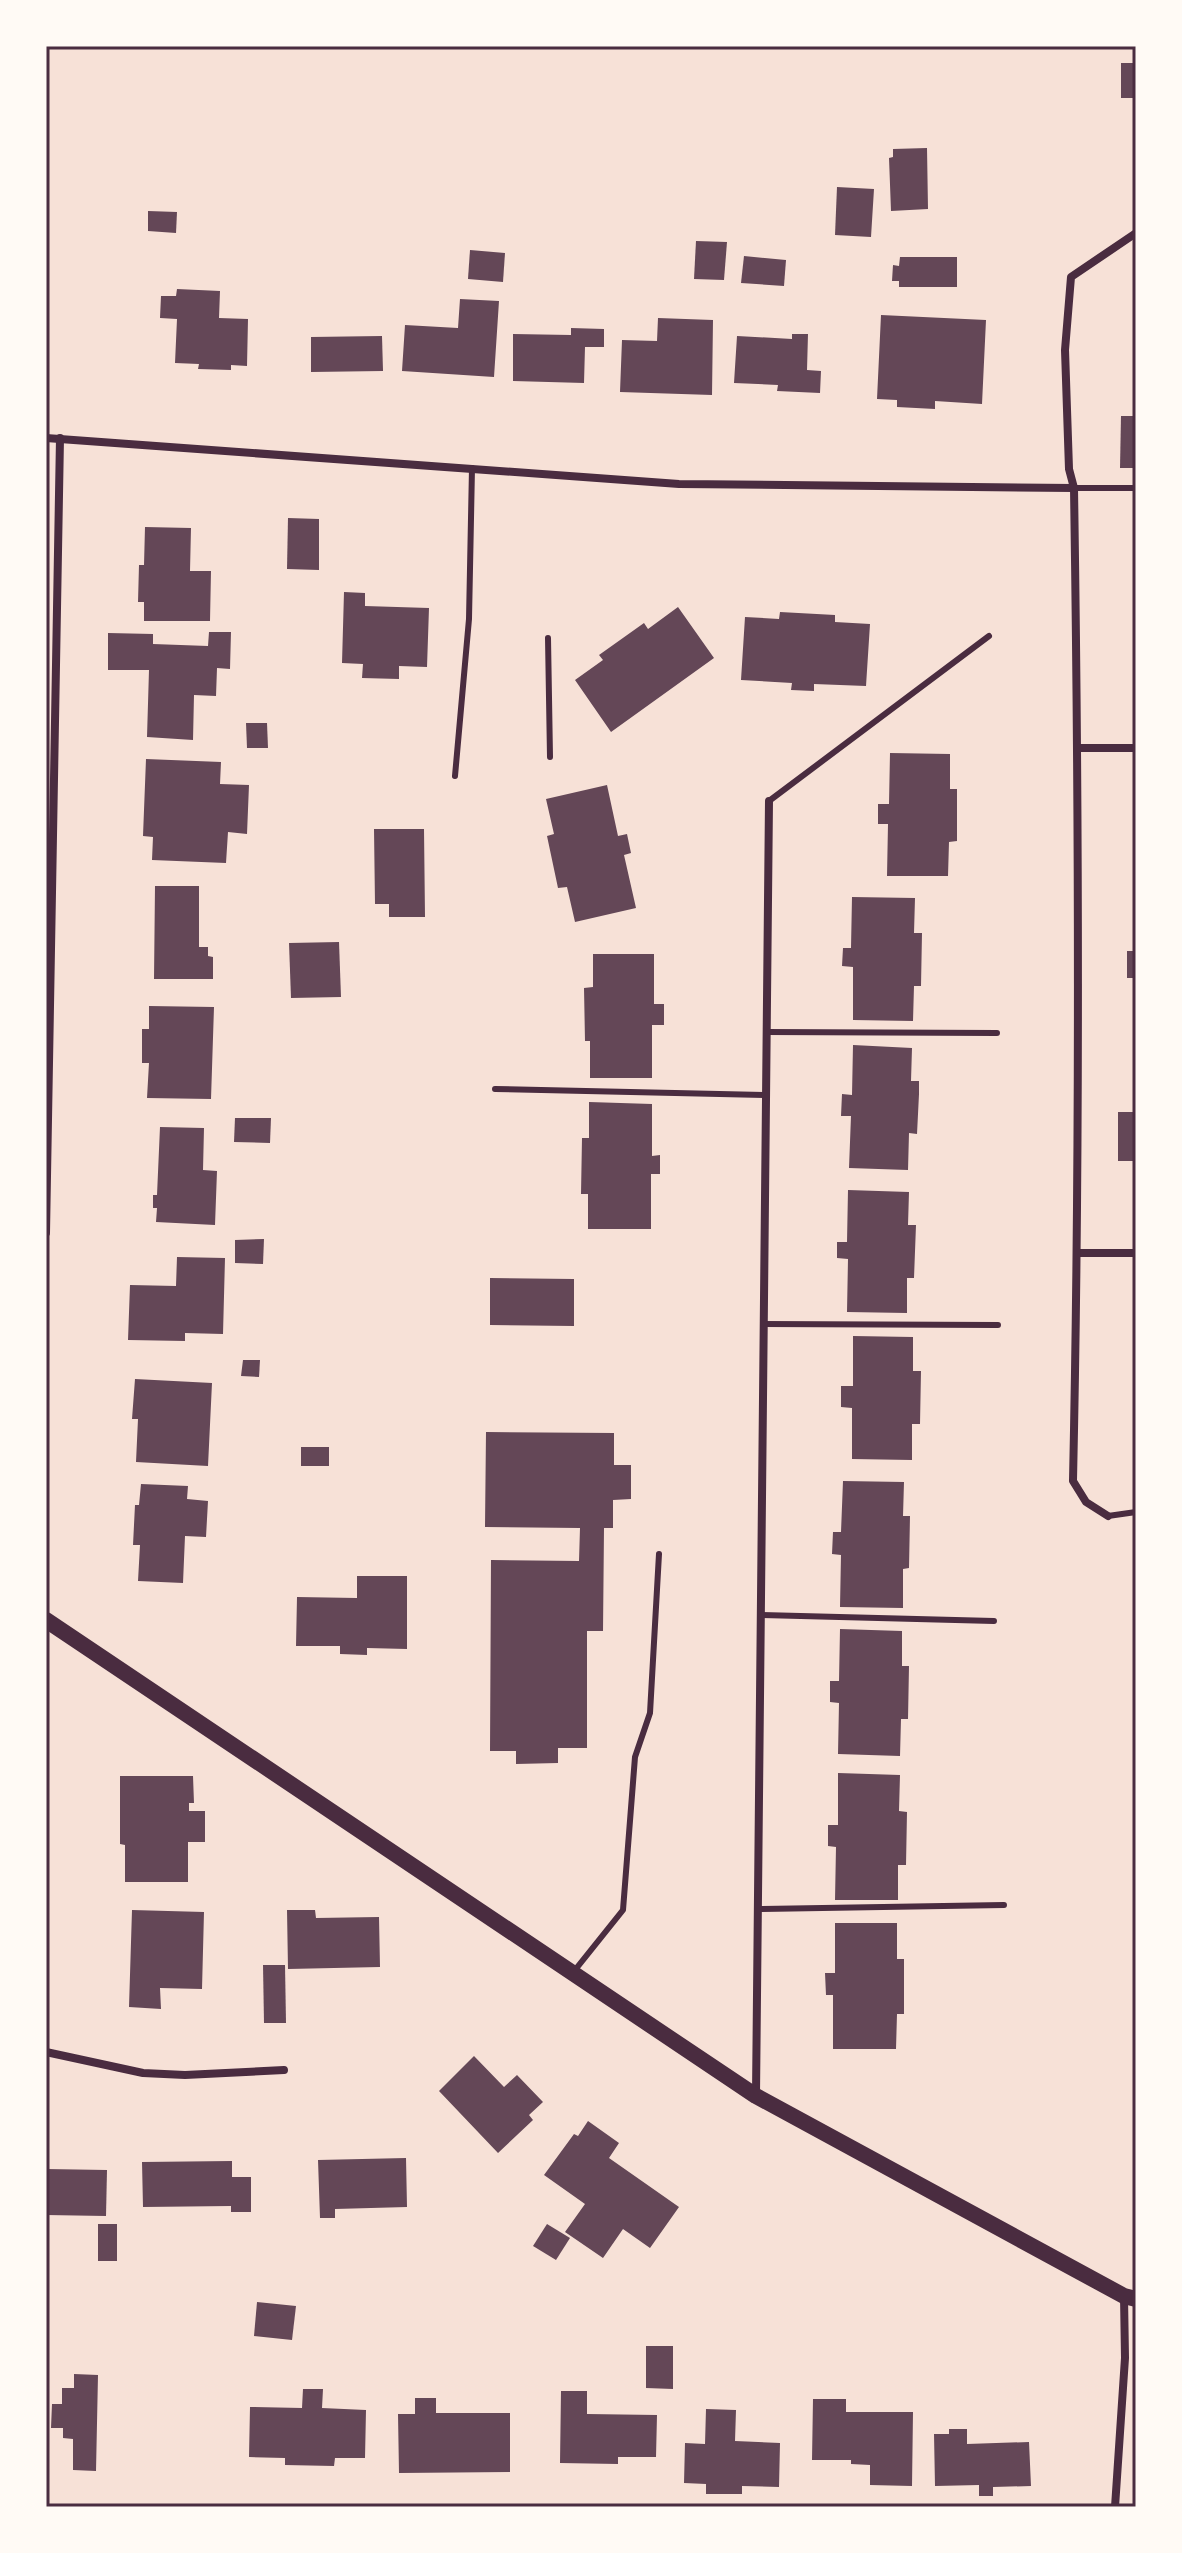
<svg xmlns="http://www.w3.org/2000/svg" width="1182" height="2553" font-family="'Alegreya Sans',sans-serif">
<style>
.building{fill:#644757}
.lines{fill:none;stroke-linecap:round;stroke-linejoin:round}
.service{stroke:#4a2c40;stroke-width:6}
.minor{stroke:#4a2c40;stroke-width:8}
.secondary{stroke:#4a2c40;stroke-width:16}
.neatline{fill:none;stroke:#4a2c40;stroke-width:3}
</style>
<rect width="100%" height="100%" fill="#f7e1d7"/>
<!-- building -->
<g class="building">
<rect x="1121" y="63" width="15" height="35"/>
<path d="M927 148 928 209 891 211 889 158 893 157V149Z"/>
<path d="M837 187 874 189 871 237 835 235Z"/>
<path d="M148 211 177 212 176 233 148 231Z"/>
<path d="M696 241 727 242 724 280 694 279Z"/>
<path d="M470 250 505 253 503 282 468 279Z"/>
<path d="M744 256 786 260 784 286 741 283Z"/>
<path d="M900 257H957V287H899V281H892L893 265 899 266Z"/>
<path d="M177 289 220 291 219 318 248 319 247 366 231 365V370L198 369 199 364 175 363 177 319 160 318 161 296H176Z"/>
<path d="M460 299 499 301 494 377 402 371 405 325 458 328Z"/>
<path d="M881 315 986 320 982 404 935 401V409L897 407V400L877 399Z"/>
<path d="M658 318 713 320 712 395 620 392 622 340 657 341Z"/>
<path d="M571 328 604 329V347H585L584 383 513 381V334L571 335Z"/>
<path d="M792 334H808L807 370 821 371 820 393 777 391 778 385 734 383 737 336 792 339Z"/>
<path d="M382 336 383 371 311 372V337Z"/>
<path d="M1121 416H1136V468H1120Z"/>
<path d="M288 518 319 519V570L287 569Z"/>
<path d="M145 527 191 528 190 571H211L210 621H144V602H138L139 565H144Z"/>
<path d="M344 592 365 593V606L429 608 427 667 399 666V679L362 678 363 664 342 663Z"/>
<path d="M678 607 714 658 611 732 575 680 603 660 599 655 644 623 648 629Z"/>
<path d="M780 612 835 615V622L870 624 866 686 814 684V691L791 690 792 683 741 680 745 617 779 619Z"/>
<path d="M209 632H231L230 669 217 668 216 696 194 695 193 740 147 737 149 670H108V633L153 634V644L208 646Z"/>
<path d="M246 723H267L268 748H247Z"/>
<path d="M890 753 950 754V789H957V841L949 842 948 876H887L888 824H878V804H889Z"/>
<path d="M146 759 221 762 220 784 249 785 247 834 228 832 226 863 152 860 153 837 143 836Z"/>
<path d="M607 785 618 836 627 834 631 853 624 855 636 908 575 922 567 887 558 888 547 836 554 834 546 799Z"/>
<path d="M374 829H424L425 917H389V904H375Z"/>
<path d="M155 886H199V947H208V956L213 957V979H154Z"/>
<path d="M852 897 915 898 914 933H922L921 986H914L913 1021 853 1020V967L842 966 843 948H851Z"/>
<path d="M339 942 341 997 291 998 289 943Z"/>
<rect x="1127" y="951" width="9" height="27"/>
<path d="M593 954H654V1004H664V1025H652V1078H590V1041H585L584 988 593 987Z"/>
<path d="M149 1006 214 1007 211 1099 147 1098 149 1063H142V1029H149Z"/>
<path d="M853 1045 912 1048 911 1081H919V1094L917 1134 909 1133 908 1170 849 1168 851 1116H841L842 1094 852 1095Z"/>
<path d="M589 1102 652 1104V1156L660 1155V1174H651V1229H588V1194H581L582 1138H589Z"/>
<rect x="1118" y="1112" width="18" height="49"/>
<path d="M235 1118H271L270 1143 234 1142Z"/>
<path d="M160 1127 204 1128 203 1170 217 1171 215 1225 156 1222 157 1208H153V1195H157Z"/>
<path d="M848 1190 909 1192 908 1225H916L914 1278H907V1313L847 1312 848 1259 837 1258V1242H847Z"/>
<path d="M264 1239 263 1264 235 1263V1240Z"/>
<path d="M177 1257 225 1258 223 1334 185 1333V1341L128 1340 130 1285 176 1286Z"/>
<path d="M490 1278 574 1279V1326L490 1325Z"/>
<path d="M853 1336 913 1337V1371H921L920 1424H912V1460L852 1459V1408L841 1407V1386H853Z"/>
<path d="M243 1360H260L259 1377 241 1376Z"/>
<path d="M135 1379 212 1383 208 1466 136 1462 138 1419H132Z"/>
<path d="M486 1432 614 1433V1465H631V1499L613 1500V1528H604L603 1631H587V1748H558V1763L516 1764V1751H490L491 1560 579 1561 580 1528 485 1527Z"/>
<rect x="301" y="1447" width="28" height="19"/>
<path d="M843 1481 904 1482 903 1516H910L909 1568 903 1569V1608L840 1607 841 1555 832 1554 833 1532H841Z"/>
<path d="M141 1484 188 1486 187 1499 208 1501 206 1537 185 1536 183 1583 138 1581 140 1545H133L135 1505H139Z"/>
<path d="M357 1576H407V1649L367 1648V1655L340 1654V1646H296L297 1597 357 1598Z"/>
<path d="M840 1629 902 1631V1666H909L908 1719H901L900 1756 838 1754 839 1703 830 1702V1681H839Z"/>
<path d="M838 1773 900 1775 899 1811 907 1812 906 1865H898V1900H835L836 1847 828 1846V1825H838Z"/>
<path d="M120 1776H193L194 1803H189V1811H205V1842H188V1882H125V1845L120 1844Z"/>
<path d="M132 1910 204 1912 202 1989 160 1988 161 2009 129 2007Z"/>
<path d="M287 1910H315L316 1918 379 1917 380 1967 288 1969Z"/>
<path d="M835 1923H897V1959H904V2014H897L896 2049H833V1995H826L825 1973H835Z"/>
<path d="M263 1965H285L286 2023H264Z"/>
<path d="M474 2056 504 2087 517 2075 543 2102 529 2115 533 2120 498 2153 439 2091Z"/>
<path d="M588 2121 619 2143 609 2158 679 2207 650 2248 623 2229 603 2258 565 2232 585 2204 544 2175 574 2134 578 2136Z"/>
<path d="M406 2158 407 2207 335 2209V2218H320L318 2160Z"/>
<path d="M232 2161V2177H251V2212H231V2206L143 2207 142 2162Z"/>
<path d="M46 2169 107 2170 106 2216 46 2215Z"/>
<rect x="98" y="2224" width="19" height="37"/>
<path d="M547 2224 570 2238 556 2260 533 2246Z"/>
<path d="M257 2302 296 2306 292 2340 254 2336Z"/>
<path d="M646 2346H673V2389L646 2388Z"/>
<path d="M74 2374 98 2375 96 2471 73 2470V2439L63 2438V2428H51L52 2404H62V2388H74Z"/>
<path d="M303 2389H323L322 2408 366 2410 365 2458H335L334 2466 285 2465V2458L249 2457 250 2407 302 2408Z"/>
<path d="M561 2391H587V2414L657 2415 656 2457H618V2464L560 2463Z"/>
<path d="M415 2398H436V2413H510V2472L399 2473 398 2414H415Z"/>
<path d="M813 2399H846V2412H913L912 2486 870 2485V2465L851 2464V2460H812Z"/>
<path d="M706 2409 736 2410 735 2441 780 2443 779 2487 742 2486V2494H706V2484L684 2483 685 2443 705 2444Z"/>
<path d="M949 2429H967V2444L1029 2442 1031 2486 993 2487V2496H979V2485L935 2486 934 2434H949Z"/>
</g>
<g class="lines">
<!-- service -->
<g class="service">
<path d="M1074 488H1136"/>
<path d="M548 638 550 757"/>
<path d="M455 776 469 619 472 468"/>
<path d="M769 801 989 636"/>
<path d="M766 1032 997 1033"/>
<path d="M495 1089 766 1095"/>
<path d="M763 1324 998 1325"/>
<path d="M1108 1516 1136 1512"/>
<path d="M761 1615 994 1621"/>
<path d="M758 1909 1004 1905"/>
<path d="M575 1970 623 1910 635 1757 650 1713 659 1554"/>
</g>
<!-- minor -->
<g class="minor">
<path d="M46 438 679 484 1074 488"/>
<path d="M1078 748H1136"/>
<path d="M46 1233 60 438"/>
<path d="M1078 1253H1136"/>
<path d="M1108 1516 1086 1502 1073 1481C1080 1150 1079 819 1074 488L1069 469 1065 350 1071 277 1136 233"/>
<path d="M46 2052 143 2073 185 2075 284 2070"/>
<path d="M756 2095 769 801"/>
<path d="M1115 2507 1125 2358 1124 2296"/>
</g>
<!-- secondary -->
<path class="secondary" d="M46 1620 756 2096 1124 2296 1136 2299"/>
</g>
<!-- border -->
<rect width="1182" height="2553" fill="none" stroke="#fffaf5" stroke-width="96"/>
<rect x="48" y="48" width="1086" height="2457" class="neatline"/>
</svg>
